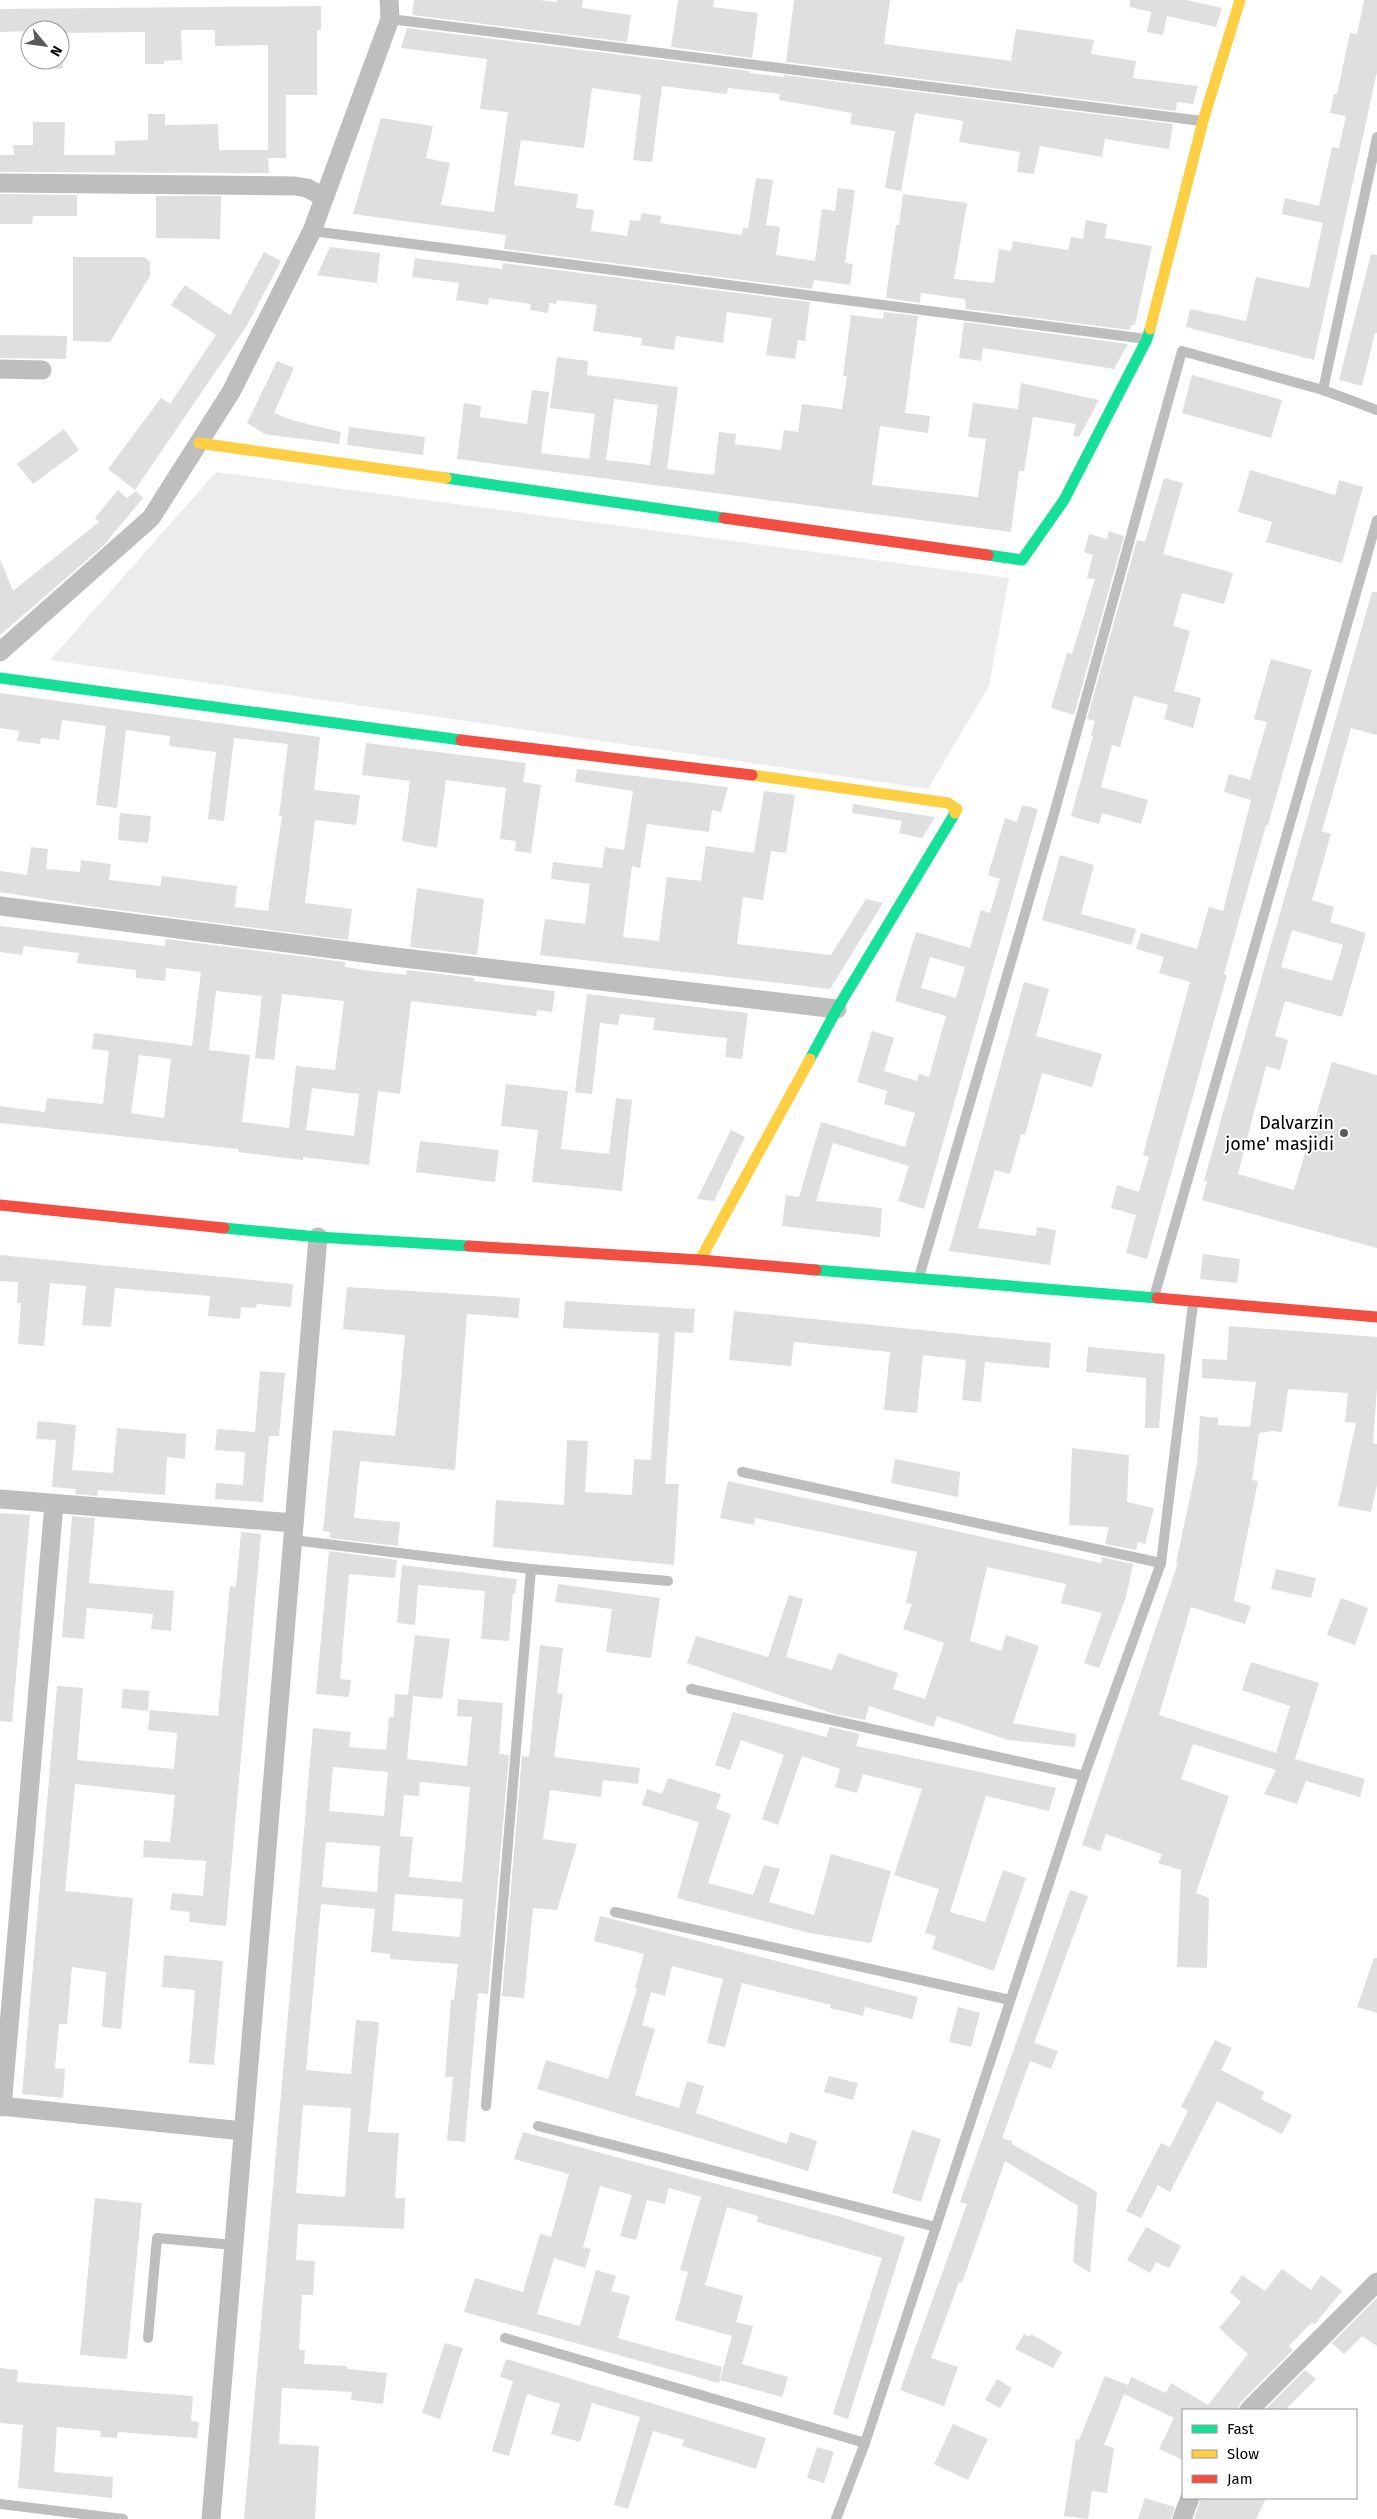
<svg xmlns="http://www.w3.org/2000/svg" width="1377" height="2519" font-family="'Fira Sans',sans-serif">
<style>
.green{fill:#ececec}
.building{fill:#dfdfdf;fill-rule:evenodd}
.lines{fill:none;stroke-linecap:round;stroke-linejoin:round}
.lane{stroke:#bebebe;stroke-width:10}
.street{stroke:#bebebe;stroke-width:19}
.fast{stroke:#16e098;stroke-width:11}
.slow{stroke:#ffcf43;stroke-width:11}
.jam{stroke:#f24e42;stroke-width:11}
.poi-dot{fill:#595959;stroke:#fff;stroke-width:2}
.labels{text-anchor:middle;dominant-baseline:central;stroke-width:4;stroke-linejoin:round;paint-order:stroke}
.poi-label{font-size:18px;fill:#000;stroke:#fff;text-anchor:end}
</style>
<rect width="100%" height="100%" fill="#fff"/>
<!-- green -->
<path class="green" d="M216 472 1009 578 989 686 928 789 50 660Z"/>
<!-- building -->
<g class="building">
<path d="M414 0H539L557 2V0H583L582 8 631 15 627 42 412 15Z"/>
<path d="M678 0H714L713 7 758 13 752 58 671 47Z"/>
<path d="M794 0H890L884 44 1011 61 1016 29 1094 40 1091 54 1136 61 1133 78 1198 86 1193 104 1177 102 1176 111 786 62Z"/>
<path d="M1130 0H1186L1222 8 1216 27 1167 16 1163 35 1147 32 1151 12 1130 7Z"/>
<path d="M1364 0H1377V72L1314 360 1186 327 1190 309 1246 321 1256 277 1309 288 1323 223 1282 214 1285 198 1319 206 1332 147 1339 148 1346 116 1330 113 1334 94H1337L1350 33 1357 34Z"/>
<path d="M321 6V30H317V95H286V158H268L269 173 0 172V155H14L13 145H33V122H65L64 155H115V141L148 140V114H165V125L218 124 219 150H268V45L215 46V30H181L182 60 164 61V64H145V32L62 33 63 68 45 69V60H60V30L0 32V9Z"/>
<path d="M407 28 750 71V73L784 77V75L1173 124 1169 149 1105 139 1102 157 1040 146 1034 174 1017 172 1020 152 959 142 963 121 915 113 901 191 885 188 895 131 850 124 852 113 779 100 780 94 728 88 727 94 662 86 652 162 633 160 641 95 592 88 584 148 521 140 514 185 578 194 576 208 594 210 591 231 627 236 630 220 640 221 642 213 661 216 660 223 742 235 743 228H748L756 178 773 180 766 225 780 227 776 255 815 261 822 209 835 211 838 188 855 190 845 263 853 264 850 285 814 280 812 289 504 249 506 235 353 214 381 118 433 126 426 158 450 163 441 205 494 212 508 112 480 109 487 59 401 48Z"/>
<path d="M0 194 77 195V216H33L32 224H0Z"/>
<path d="M903 194 967 203 954 279 994 283 999 249 1011 251 1013 241 1068 250 1071 237 1083 239 1086 220 1107 224 1105 238 1152 246 1135 325H1131L1130 330 966 309 965 299 921 293 920 303 886 298 896 225H899Z"/>
<path d="M156 196H221L220 239 156 238Z"/>
<path d="M330 247 380 253 377 283 317 275Z"/>
<path d="M264 252 281 261 246 327 135 490 108 469 161 398 170 404 216 335 171 305 185 285 230 315Z"/>
<path d="M1371 254 1377 255V333H1375L1362 386 1339 380Z"/>
<path d="M73 257H144L150 262V276L110 342 73 341Z"/>
<path d="M415 258 502 269 503 263 810 302 805 341 798 340 795 359 766 355 772 318 727 312 723 343 676 336 674 350 641 345 642 338 593 331 597 305 557 300 556 304 549 303 548 313 530 310 531 304 489 298 488 305 456 300 459 283 412 277Z"/>
<path d="M884 312 918 316 905 413 930 416 928 433 880 426 872 485 978 497 986 439 968 437 973 403 1018 409 1021 383 1099 400 1079 437 1073 436 1076 424 1033 417 1024 471H1019L1011 532 457 459 464 403 481 406 480 417 527 424 532 390 549 392 541 453 589 459 595 414 550 408 557 357 588 361 587 375 678 387 667 469 714 475 719 432 736 434 735 444 781 450 784 430 798 432 802 404 842 409 847 376H843L851 315 883 319ZM614 399 658 405 650 465 606 460Z"/>
<path d="M964 322 1128 344 1114 369 983 348 981 361 959 358Z"/>
<path d="M0 335 67 336 66 359 0 358Z"/>
<path d="M277 361 294 368 274 413 291 420 341 432 339 444 265 434 247 423Z"/>
<path d="M1192 375 1282 400 1271 438 1182 413Z"/>
<path d="M349 427 425 437 423 455 347 445Z"/>
<path d="M64 429 79 450 33 484 17 464Z"/>
<path d="M1250 470 1335 495 1339 480 1363 487 1342 563 1266 542 1272 522 1238 512Z"/>
<path d="M1164 478 1183 483 1163 554 1233 573 1224 604 1182 593 1173 626 1190 631 1174 691 1201 698 1193 728 1164 719 1168 705 1134 696 1120 747 1112 745 1101 787 1148 800 1141 824 1102 813 1099 824 1071 816 1093 736 1091 735 1095 721 1087 719 1137 540 1145 542Z"/>
<path d="M118 490 127 498 136 491 143 498 103 546 0 635V559L13 591 99 522 95 518Z"/>
<path d="M1109 531 1124 536 1074 715 1051 708 1067 653 1072 654 1095 579 1087 578 1093 555 1084 552 1089 534 1107 539Z"/>
<path d="M1372 592H1377V735L1351 728 1322 831 1331 834 1312 900 1334 907 1330 922 1366 933 1342 1017 1285 1001 1275 1036 1288 1040 1280 1070 1266 1066 1238 1174 1294 1190 1332 1062 1377 1075V1248L1202 1200 1207 1182 1204 1181 1222 1116ZM1292 930 1343 945 1332 981 1281 967Z"/>
<path d="M1271 659 1312 670 1268 825H1266L1240 916 1224 974 1227 975 1147 1259 1126 1253 1136 1215 1111 1208 1117 1185 1139 1192 1149 1157 1143 1155 1190 982 1159 973 1164 957 1136 949 1141 933 1197 949 1209 907 1223 911 1251 800 1224 792 1229 774 1250 780 1267 722 1254 719Z"/>
<path d="M0 693 320 737 314 790 360 795 356 825 315 820 305 903 352 909 348 940 89 906 0 892V871L27 875 31 847 48 849 46 869 80 872 81 860 111 864 109 880 160 886 162 876 237 886 235 907 268 911 282 816H279L288 744 234 738 224 821 208 819 216 752 169 746 170 736 126 730 117 808 96 805 106 726 62 720 59 740 41 738 40 744 17 741 19 731 0 728Z"/>
<path d="M366 743 526 763 523 782 541 785 531 853 515 851 516 841 500 839 506 788 446 780 437 848 402 841 410 781 362 775Z"/>
<path d="M577 769 728 787 721 812 712 810 709 832 647 824 640 868 632 866 623 937 659 941 667 877 701 881 706 846 754 853 764 791 795 795 786 853 771 851 763 900 743 897 737 944 831 955 866 899 883 903 830 989 540 955 545 919 585 924 590 884 551 879 553 862 602 868 605 847 624 850 633 791 575 782Z"/>
<path d="M853 804 902 812 935 817 922 838 899 833 902 821 852 813Z"/>
<path d="M1022 805 1038 809 924 1209 898 1201 909 1166 833 1143 816 1201 882 1208 880 1237 782 1226 786 1195 799 1197 821 1122 905 1147 915 1113 884 1104 887 1091 857 1082 872 1031 894 1038 884 1071 917 1081 919 1074 929 1077 946 1016 895 1001 916 932 970 948 981 910 990 913 1000 879 988 875 1005 818 1017 822ZM930 957 965 967 956 998 921 988Z"/>
<path d="M120 813 151 816 148 843 118 840Z"/>
<path d="M1060 855 1094 865 1081 914 1136 929 1131 945 1042 920Z"/>
<path d="M417 888 484 899 477 955 410 947Z"/>
<path d="M0 926 165 946 166 939 345 962V967L364 970 406 975 407 970 474 978V981L555 991 552 1012 537 1010 536 1016 411 1001 400 1094 378 1091 369 1165 303 1157V1160L238 1152V1149L0 1123V1106L45 1112 47 1098 103 1104 109 1051 92 1049 94 1033 192 1046 201 972 166 968 165 981 136 978V970L77 963 79 953 24 946 22 955 0 952ZM216 991 262 996 255 1058 274 1060 282 994 344 1001 335 1070 296 1066 289 1128 242 1122 250 1055 209 1050ZM139 1055 171 1059 164 1118 131 1113ZM312 1088 359 1094 354 1136 306 1130Z"/>
<path d="M1024 982 1049 989 1036 1036 1102 1054 1092 1087 1042 1073 1025 1135 1021 1134 1010 1174 995 1170 978 1228 1036 1236 1037 1227 1056 1230 1050 1265 949 1251Z"/>
<path d="M587 994 748 1013 742 1059 725 1057 727 1038 653 1030 655 1018 620 1014 618 1025 600 1023 592 1094 575 1092Z"/>
<path d="M506 1084 568 1091 561 1149 609 1154 616 1098 632 1100 622 1191 532 1182 538 1130 501 1126Z"/>
<path d="M731 1130 745 1137 714 1201 697 1199Z"/>
<path d="M420 1141 499 1150 495 1182 416 1172Z"/>
<path d="M1203 1254 1240 1259 1237 1283 1200 1279Z"/>
<path d="M0 1255 293 1284 291 1307 257 1304 256 1308 241 1307 240 1319 208 1316 210 1296 115 1288 111 1327 82 1325 86 1286 50 1283 44 1346 18 1344 21 1303H17L18 1282 0 1281Z"/>
<path d="M347 1287 520 1298 518 1318 467 1314 455 1470 360 1461 354 1518 400 1522 398 1546 330 1538V1532L323 1531 333 1430 395 1436 399 1400 405 1335 343 1329Z"/>
<path d="M565 1301 695 1309 693 1333 675 1332 665 1484H679L674 1565 493 1547 496 1500 564 1505 567 1440 588 1441 585 1492 632 1495 634 1459 651 1460 659 1333 563 1328Z"/>
<path d="M734 1311 1051 1343 1049 1368 985 1362 981 1402 962 1400 966 1360 923 1355 917 1413 884 1410 890 1352 794 1342 791 1366 729 1360Z"/>
<path d="M1229 1326 1377 1337V1388L1373 1443 1377 1444V1485L1371 1512 1338 1506 1356 1423 1345 1422 1348 1393 1288 1389 1282 1432 1273 1431 1259 1433 1252 1480 1258 1481 1234 1601 1251 1606 1245 1624 1191 1607 1159 1715 1276 1753 1290 1706 1242 1690 1251 1662 1319 1683 1295 1759 1365 1779 1360 1797 1306 1781 1297 1804 1264 1794 1276 1770 1193 1744 1181 1779 1229 1796 1196 1893 1209 1898 1207 1968 1177 1967 1181 1870 1158 1863 1162 1854 1106 1834 1100 1851 1082 1845 1178 1563H1176L1197 1464 1200 1416 1218 1418V1425L1250 1427 1256 1382 1202 1378V1359L1227 1360Z"/>
<path d="M1088 1347 1165 1354 1159 1428H1145L1146 1378 1086 1372Z"/>
<path d="M260 1371 285 1373 279 1436H269L263 1502 215 1499 216 1483 243 1485 245 1452 215 1450 217 1429 255 1432Z"/>
<path d="M38 1421 76 1425 72 1470 113 1473 117 1428 186 1434 185 1459 167 1457 165 1495 98 1490 97 1496 75 1494 76 1489 52 1487 56 1440 36 1439Z"/>
<path d="M1072 1448 1129 1455 1127 1502 1154 1508 1145 1544 1138 1542 1136 1550 1105 1544 1109 1527 1069 1525Z"/>
<path d="M895 1459 960 1472 958 1497 891 1483Z"/>
<path d="M728 1481 1101 1563 1102 1557 1133 1564 1126 1597 1099 1668 1084 1663 1102 1613 1061 1603 1066 1584 987 1567 970 1641 1001 1651 1006 1635 1039 1646 1013 1723 1076 1734 1075 1747 1008 1740 937 1716 934 1727 869 1706 865 1720 834 1714 687 1663 696 1636 768 1657 789 1595 803 1599 786 1657 832 1670 838 1653 898 1673 893 1689 925 1699 944 1643 903 1629 912 1604 906 1603 917 1552 755 1518 754 1525 720 1518Z"/>
<path d="M0 1513 30 1515 12 1722 0 1721Z"/>
<path d="M72 1516 95 1518 89 1583 174 1591 171 1631 151 1629 153 1614 87 1608 84 1639 62 1637Z"/>
<path d="M241 1532 261 1534 226 1926 189 1922 190 1912 170 1910 172 1893 203 1896 206 1861 143 1857 144 1840 170 1842 175 1795 75 1784 65 1891 133 1898 121 2029 102 2027 106 1972 72 1967 67 2024H59L55 2068 65 2069 63 2098 22 2094 57 1686 83 1688 77 1760 174 1769 177 1733 148 1730 150 1710 218 1716 230 1586 236 1587Z"/>
<path d="M329 1551 397 1560 395 1578 349 1574 340 1679 351 1680 349 1697 316 1694Z"/>
<path d="M402 1565 517 1579 515 1594 513 1593 509 1641 481 1639 485 1591 418 1585 415 1625 397 1623Z"/>
<path d="M1276 1569 1316 1578 1311 1598 1271 1589Z"/>
<path d="M558 1584 660 1598 651 1658 606 1652 612 1609 555 1602Z"/>
<path d="M1341 1598 1368 1608 1355 1645 1327 1635Z"/>
<path d="M415 1635 450 1639 442 1699 413 1696 407 1759 467 1766 472 1717 457 1716 458 1699 503 1703 499 1754 509 1755 488 1994 478 1993 465 2142 447 2140 453 2077H445L451 2000H454L458 1964 390 1959V1954L371 1952 375 1909 321 1904 306 2070 351 2074 356 2020 379 2022 368 2132 399 2133 395 2198H405L404 2229 298 2224 296 2260 315 2261 313 2295H302L299 2350H305L304 2364 347 2366V2369L387 2373 383 2404 351 2400 352 2392 282 2388 279 2444 319 2446 315 2519H244L313 1728 351 1732 349 1747 386 1750 389 1717H394L395 1694 412 1695H408ZM333 1767 388 1772 384 1816 329 1811ZM420 1782 470 1787 462 1882 409 1877 413 1837 400 1836 404 1795 419 1796ZM326 1842 380 1846 377 1892 322 1887ZM395 1894 463 1899 460 1937 392 1931ZM303 2105 351 2108 345 2197 296 2193Z"/>
<path d="M540 1645 563 1648 557 1693 563 1694 554 1757 640 1768 638 1784 603 1780 601 1797 550 1790 543 1839 577 1844 557 1910 533 1908 524 1998 502 1996 522 1756 529 1757Z"/>
<path d="M123 1689 149 1691 148 1711 121 1708Z"/>
<path d="M733 1712 826 1737 830 1727 860 1734 856 1746 1056 1788 1049 1811 986 1796 950 1912 985 1922 1003 1870 1026 1878 994 1971 932 1949 936 1936 925 1933 939 1889 894 1875 922 1789 863 1774 857 1793 835 1787 840 1769 802 1756 778 1825 762 1819 784 1755 741 1740 730 1770 715 1765Z"/>
<path d="M668 1778 721 1794 716 1809 731 1814 708 1883 753 1895 764 1865 780 1869 769 1902 814 1915 831 1854 891 1871 871 1943 809 1933 677 1898 699 1822 642 1805 647 1789 662 1794Z"/>
<path d="M1070 1890 1088 1896 1034 2043 1058 2051 1051 2069 1030 2061 1002 2138 1012 2141V2144L1097 2192 1090 2273 1073 2262 1078 2206 1005 2161 962 2283 959 2282 931 2358 958 2367 944 2406 900 2390 967 2204 960 2202Z"/>
<path d="M600 1916 918 1997 912 2019 865 2007 863 2016 830 2008 831 2005 742 1983 725 2047 707 2043 723 1979 672 1966 665 1996 651 1992 642 2025 655 2029 635 2095 679 2108 687 2081 704 2086 696 2113 787 2144 790 2132 817 2141 808 2171 537 2089 546 2060 608 2079 637 1989 635 1988 644 1954 594 1941Z"/>
<path d="M164 1955 223 1961 214 2065 189 2063 195 1990 162 1987Z"/>
<path d="M1374 1958H1377V2013L1357 2007Z"/>
<path d="M958 2007 980 2013 971 2047 949 2042Z"/>
<path d="M1215 2040 1232 2048 1221 2070 1264 2092 1261 2099 1292 2115 1282 2134 1217 2101 1170 2192 1158 2185 1141 2218 1126 2211 1161 2143 1170 2147 1188 2111 1181 2107Z"/>
<path d="M829 2076 858 2083 853 2100 824 2092Z"/>
<path d="M912 2130 941 2139 921 2202 892 2193Z"/>
<path d="M523 2132 841 2217 905 2237 848 2419 833 2414 882 2258 757 2222 758 2216 727 2207 705 2285 743 2296 736 2322 753 2326 742 2364 788 2377 782 2397 720 2380 732 2336 675 2320 688 2272 680 2270 701 2197 669 2188 665 2204 647 2200 636 2240 620 2236 632 2195 600 2186 583 2247 591 2249 585 2268 554 2258 537 2314 580 2326 596 2270 616 2276 611 2291 630 2296 618 2338 722 2367 719 2383 464 2312 475 2278 523 2292 540 2234 551 2237 569 2174 514 2159Z"/>
<path d="M95 2198 142 2203 127 2359 80 2355Z"/>
<path d="M1146 2227 1181 2246 1169 2268 1156 2262 1150 2273 1127 2260Z"/>
<path d="M1282 2269 1311 2290 1321 2275 1342 2291 1314 2325 1312 2322 1289 2346 1293 2350 1241 2402 1238 2410H1183V2460L1159 2449 1174 2418 1124 2394 1104 2445 1114 2448 1107 2493 1092 2491 1088 2519 1064 2516 1076 2439 1079 2440 1105 2376 1128 2385 1131 2377 1166 2393 1171 2383 1208 2405 1248 2354 1219 2328 1241 2302 1230 2292 1242 2275 1265 2291Z"/>
<path d="M1377 2298V2346L1362 2336 1344 2354 1332 2343Z"/>
<path d="M1024 2334 1030 2337 1031 2334 1062 2352 1053 2368 1015 2349Z"/>
<path d="M445 2343 463 2348 440 2419 422 2413Z"/>
<path d="M506 2359 766 2438 756 2469 682 2446 684 2440 653 2431 628 2509 614 2505 640 2417 592 2403 580 2442 551 2434 560 2404 527 2394 509 2456 492 2451 513 2381 500 2377Z"/>
<path d="M0 2368 18 2370 17 2382 193 2396 191 2421 199 2422 197 2438 118 2432 117 2438 100 2437 101 2431 57 2427 54 2472 113 2477 112 2498 18 2488 23 2425 0 2423Z"/>
<path d="M1305 2370 1316 2379 1285 2410H1265Z"/>
<path d="M997 2379 1012 2388 1000 2408 985 2400Z"/>
<path d="M953 2424 988 2439 968 2480 934 2464Z"/>
<path d="M817 2447 834 2452 824 2483 807 2478Z"/>
<path d="M1145 2498 1175 2507 1171 2519H1138Z"/>
<path d="M1201 2498H1266L1256 2519H1194Z"/>
</g>
<g class="lines">
<!-- lane -->
<g class="lane">
<path d="M390 19 1202 121"/>
<path d="M312 231 1146 339"/>
<path d="M1323 390 1377 137"/>
<path d="M919 1277 1052 821 1182 351 1323 390 1377 410"/>
<path d="M1154 1297 1377 520"/>
<path d="M742 1472 1161 1563"/>
<path d="M293 1540 531 1569 668 1581"/>
<path d="M691 1689 1084 1776"/>
<path d="M615 1912 1010 2000"/>
<path d="M486 2106 531 1569"/>
<path d="M538 2126 936 2227"/>
<path d="M148 2338 157 2238 234 2245"/>
<path d="M505 2338 865 2443 1084 1776 1161 1563 1193 1304"/>
<path d="M0 2504 123 2519"/>
<path d="M836 2519 865 2443"/>
</g>
<!-- street -->
<g class="street">
<path d="M0 183 295 186 307 188 324 197"/>
<path d="M0 369 42 370"/>
<path d="M0 652 151 518 231 392 312 231 390 19 389 0"/>
<path d="M0 906 395 957 837 1009"/>
<path d="M0 1499 294 1523"/>
<path d="M0 2106 243 2131"/>
<path d="M2 2107 54 1504"/>
<path d="M1249 2410 1377 2282"/>
<path d="M211 2519 318 1237"/>
<path d="M1182 2519 1190 2498"/>
</g>
<!-- fast -->
<g class="fast">
<path d="M446 478 724 518"/>
<path d="M988 555 1022 560 1064 500 1147 339 1150 329"/>
<path d="M0 678 461 740"/>
<path d="M810 1059 837 1009 955 813"/>
<path d="M224 1228 318 1237 469 1246"/>
<path d="M816 1270 1157 1298"/>
</g>
<!-- slow -->
<g class="slow">
<path d="M1150 329 1203 121 1240 0"/>
<path d="M199 443 446 478"/>
<path d="M752 775 948 803 957 809 955 813"/>
<path d="M700 1260 810 1059"/>
</g>
<!-- jam -->
<g class="jam">
<path d="M724 518 988 555"/>
<path d="M461 740 752 775"/>
<path d="M0 1205 224 1228"/>
<path d="M469 1246 700 1260 816 1270"/>
<path d="M1157 1298 1377 1317"/>
</g>
</g>
<!-- markers -->
<circle class="poi-dot" cx="1344" cy="1133" r="5"/>
<g class="labels">
<!-- poi labels -->
<g class="poi-label">
<text x="1334" y="1123">Dalvarzin<tspan x="1334" dy="21">jome' masjidi</tspan></text>
</g>
</g>
<!-- legend -->
<rect x="1182" y="2409" width="175" height="90" fill="#ffffff" stroke="#999999"/>
<rect x="1192" y="2425" width="25" height="8" fill="#16e098" stroke="#999999"/>
<text x="1227" y="2434" font-size="15" fill="#000000">Fast</text>
<rect x="1192" y="2450" width="25" height="8" fill="#ffcf43" stroke="#999999"/>
<text x="1227" y="2459" font-size="15" fill="#000000">Slow</text>
<rect x="1192" y="2475" width="25" height="8" fill="#f24e42" stroke="#999999"/>
<text x="1227" y="2484" font-size="15" fill="#000000">Jam</text>
<!-- north arrow -->
<g transform="translate(45 45) rotate(119)"><circle r="24" fill="#ffffff" stroke="#999999"/>
<path d="M0-4L9 19L0 12L-9 19Z" fill="#595959"/>
<text y="-8" font-size="14" font-weight="bold" text-anchor="middle" fill="#000000">N</text>
</g>
</svg>
